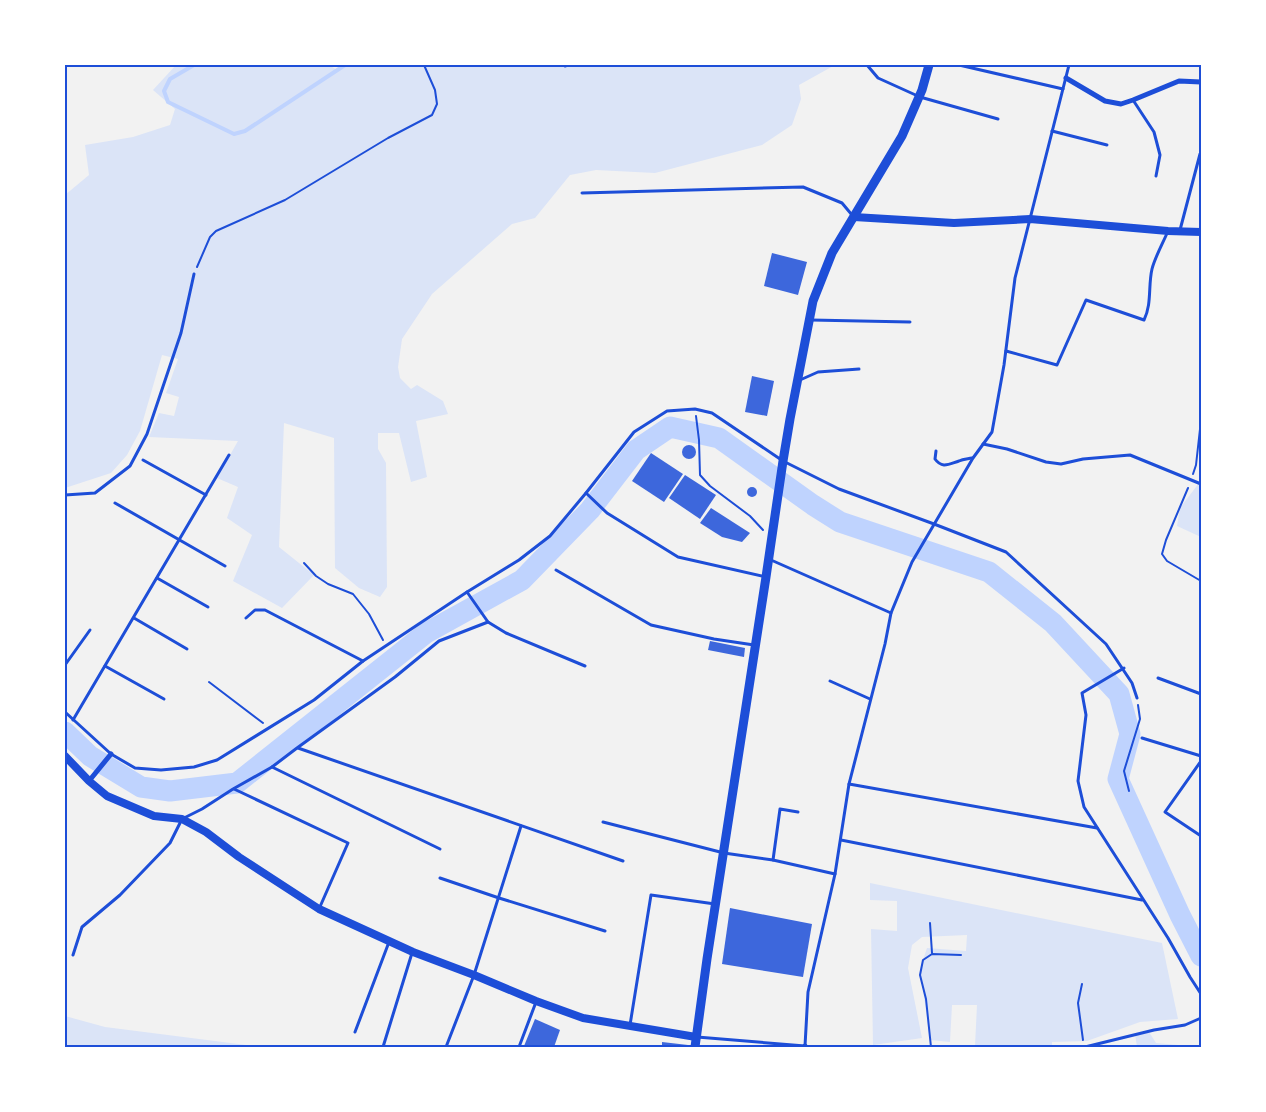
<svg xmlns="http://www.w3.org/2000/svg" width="1266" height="1112" font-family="'Titillium Web',sans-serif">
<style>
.green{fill:#dbe4f7}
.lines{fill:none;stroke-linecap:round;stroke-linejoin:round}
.stream{stroke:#bfd3fe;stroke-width:4}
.river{stroke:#bfd3fe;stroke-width:21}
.building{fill:#3d67dc}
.path{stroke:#1d4ed8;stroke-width:2}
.service{stroke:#1d4ed8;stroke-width:3}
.minor{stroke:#1d4ed8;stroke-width:5}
.tertiary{stroke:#1d4ed8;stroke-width:8}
.secondary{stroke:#1d4ed8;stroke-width:9}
.neatline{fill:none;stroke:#1d4ed8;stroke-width:2}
</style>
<rect width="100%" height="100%" fill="#f2f2f2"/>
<!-- green -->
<g class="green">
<path d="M176 65H329L337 70 343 65H835L799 85 801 99 792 125 762 145 655 173 596 170 570 175 535 218 512 224 432 294 402 339 398 367 400 378 411 389 417 385 443 401 448 414 416 421 427 477 411 482 399 433H378V449L386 463 387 587 380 597 359 588 335 568 334 438 284 423 279 547 314 575 282 608 233 581 252 535 227 518 238 487 217 478 238 441 149 437 159 413 174 416 179 397 166 393 178 359 162 355 140 431 127 455 111 473 65 488V195L89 175 85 145 133 137 170 125 175 109 153 90Z"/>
<path d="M1199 483 1201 484V537L1177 526 1180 508Z"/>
<path d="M870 883 1162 943 1178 1019 1140 1022 1087 1041 1052 1042V1047H985L975 1046 977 1005H952L950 1042 930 1040 920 969 927 948 966 951 967 935 922 937 912 945 908 968 922 1038 873 1045 871 929 897 931V901L870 900Z"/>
<path d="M65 1016 105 1027 261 1047H65Z"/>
<path d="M1149 1032 1156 1043 1201 1047H1137L1135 1034Z"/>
</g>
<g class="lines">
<!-- stream -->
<path class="stream" d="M194 65 170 79 164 91 168 102 234 134 245 131 345 65"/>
<!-- river -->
<path class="river" d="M65 732 90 756 141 787 170 791 237 783 426 633 522 580 590 510 636 450 670 427 719 438 813 505 840 522 989 572 1053 623 1119 694 1130 734 1118 779 1180 915 1201 956"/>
</g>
<!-- building -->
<g class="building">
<path d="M772 253 807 262 798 295 764 286Z"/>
<path d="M752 376 774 381 767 416 745 412Z"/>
<circle cx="689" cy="452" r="7"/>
<path d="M651 453 683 474 664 502 632 481Z"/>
<path d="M685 475 716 495 700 519 669 498Z"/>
<circle cx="752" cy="492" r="5"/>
<path d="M711 508 750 533 742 542 722 537 700 523Z"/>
<path d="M710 641 745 648 744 657 708 650Z"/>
<path d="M730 908 812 924 803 977 722 964Z"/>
<path d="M535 1019 560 1030 554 1047 524 1046Z"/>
<path d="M662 1042 688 1045V1047H662Z"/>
</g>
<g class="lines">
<!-- path -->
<g class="path">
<path d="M197 267 210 237 216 231 285 200 388 138 432 115 437 104 435 90 424 65"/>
<path d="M696 416 699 440 700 475 710 486 750 516 763 530"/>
<path d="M1193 474 1196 465 1201 420"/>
<path d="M1188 488 1166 540 1162 554 1167 561 1201 581"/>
<path d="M304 563 316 576 328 584 353 594 369 614 383 640"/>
<path d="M209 682 263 723"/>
<path d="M1129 791 1124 771 1140 719 1138 705"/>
<path d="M930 923 932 953"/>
<path d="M1082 984 1078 1003 1083 1040"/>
<path d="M931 1047 926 999 920 975 923 960 932 954 961 955"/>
</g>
<!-- service -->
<g class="service">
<path d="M867 65 878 78 920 97 998 119"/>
<path d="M959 65 1063 89"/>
<path d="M565 66 568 65"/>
<path d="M1133 100 1154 132 1160 155 1156 176"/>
<path d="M1052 131 1107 145"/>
<path d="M582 193 803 187 842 203 852 215"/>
<path d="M1180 230 1200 154"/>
<path d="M811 320 910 322"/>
<path d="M1006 351 1057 365 1086 300 1144 320C1152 304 1148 286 1152 269 1155 257 1163 243 1168 231"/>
<path d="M800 380 818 372 859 369"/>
<path d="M983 444 1007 449 1046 462 1061 464 1083 459 1130 455 1201 484"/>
<path d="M936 451 935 459C942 469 949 464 959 461 963 459 967 459 972 458"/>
<path d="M143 460 206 495"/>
<path d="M586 493 607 513 678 557 766 577"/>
<path d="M65 495 95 493 130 466 147 434 181 333 194 274"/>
<path d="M115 503 225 566"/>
<path d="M771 560 891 613"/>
<path d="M556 570 651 625 714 639 754 645"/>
<path d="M157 578 208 607"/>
<path d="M134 618 187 649"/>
<path d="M246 618 255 610H265L363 661"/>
<path d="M488 622 506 633 585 666"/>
<path d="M65 665 90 630"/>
<path d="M105 666 164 699"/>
<path d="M1124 668 1082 693 1086 715 1078 781 1084 807 1168 938 1190 977 1201 994"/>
<path d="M1158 678 1201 694"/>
<path d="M830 681 870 699"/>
<path d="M65 712 111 754 135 768 161 770 194 767 217 760 314 700 363 661 467 592 519 560 550 536 586 493 634 432 667 411 695 409 712 413 783 461 839 489 934 524 1006 552 1106 644 1132 683 1137 698"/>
<path d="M73 720 229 455"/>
<path d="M1142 738 1201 756"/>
<path d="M298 748 623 861"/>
<path d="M1201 761 1165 812 1201 836"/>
<path d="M272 767 440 849"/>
<path d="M849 784 1097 828"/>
<path d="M234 789 348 843 319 909"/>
<path d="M603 822 724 853 773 860 835 874"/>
<path d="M841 840 1142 900"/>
<path d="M773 860 780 809 798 812"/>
<path d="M440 878 499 898 605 931"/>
<path d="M73 955 82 927 120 895 170 843 182 819 202 809 233 789 272 767 297 748 395 677 439 641 488 622 467 592"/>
<path d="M630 1025 651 895 715 904"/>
<path d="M355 1032 389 942"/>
<path d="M697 1037 805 1046"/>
<path d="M805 1046 808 992 835 874 849 784 885 644 891 613 912 562 973 458 992 432 1004 365 1015 278 1069 65"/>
<path d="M383 1047 412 953"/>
<path d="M446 1047 474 975 521 826"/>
<path d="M519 1047 536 1002"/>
<path d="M1085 1047 1154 1030 1185 1025 1201 1018"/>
</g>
<!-- minor -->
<g class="minor">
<path d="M1066 78 1105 101 1121 104 1133 100 1179 81 1201 82"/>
<path d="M89 781 111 754"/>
<path d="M805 1046V1047"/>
</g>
<!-- tertiary -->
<g class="tertiary">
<path d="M854 217 954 223 1030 219 1168 231 1201 232"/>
<path d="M65 756 89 781 107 796 154 816 182 819 206 832 239 857 319 909 413 952 474 975 536 1001 583 1018 696 1037"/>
</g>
<!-- secondary -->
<path class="secondary" d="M695 1047 707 959 766 577 783 461 790 419 813 301 832 253 902 136 922 90 929 65"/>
</g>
<!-- border -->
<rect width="1266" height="1112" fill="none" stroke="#ffffff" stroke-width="132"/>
<rect x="66" y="66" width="1134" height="980" class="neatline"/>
</svg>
